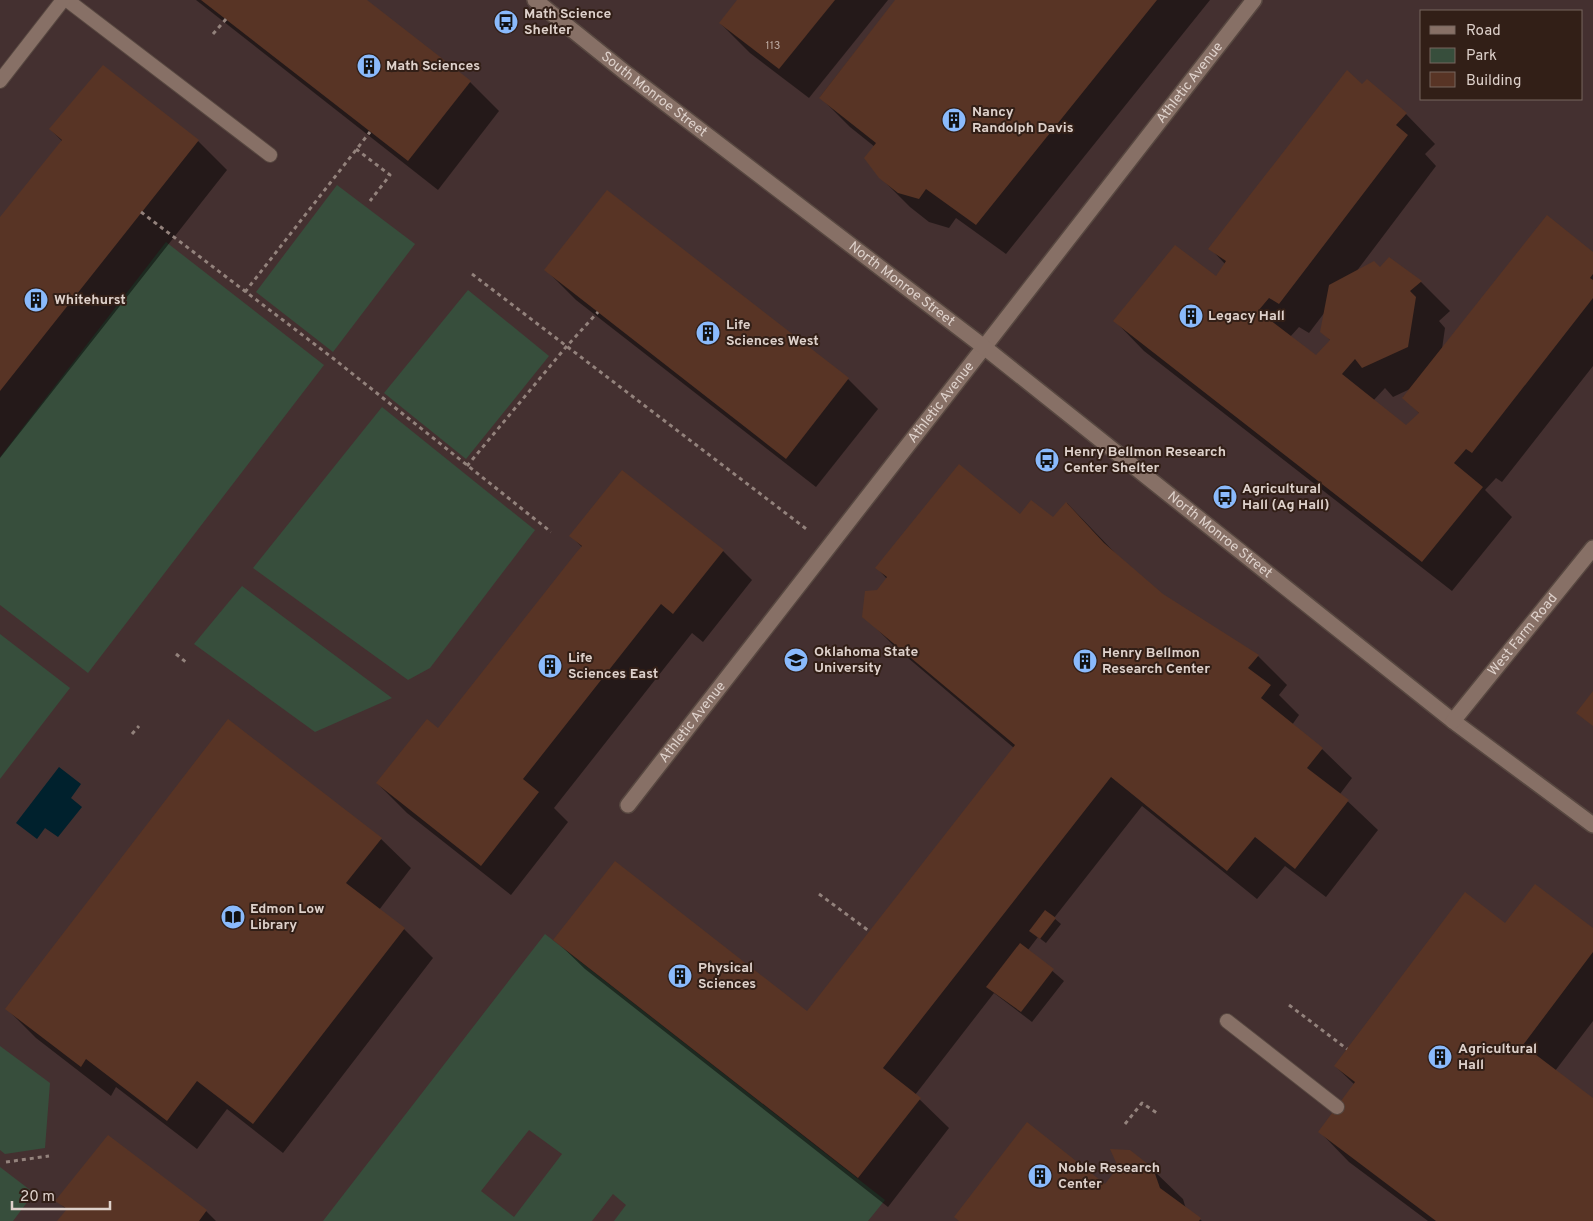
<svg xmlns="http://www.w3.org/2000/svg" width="1593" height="1221" font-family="Overpass,sans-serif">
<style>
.education{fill:#443030;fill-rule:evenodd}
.green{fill:#374e3c;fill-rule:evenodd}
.water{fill:#00212d}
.shadow{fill:#0007;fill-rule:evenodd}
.building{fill:#583425}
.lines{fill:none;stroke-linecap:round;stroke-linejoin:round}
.lane-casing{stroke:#574740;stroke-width:16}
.street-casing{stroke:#574740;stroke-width:18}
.secondary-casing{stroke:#574740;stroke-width:18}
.path{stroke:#93827c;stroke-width:3;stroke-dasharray:4 4;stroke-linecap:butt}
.lane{stroke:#877066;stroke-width:14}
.street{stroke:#877066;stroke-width:15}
.secondary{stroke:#877066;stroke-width:15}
.labels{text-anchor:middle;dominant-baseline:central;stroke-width:4;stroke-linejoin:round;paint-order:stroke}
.number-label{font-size:11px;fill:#bcaaa2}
.poi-label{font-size:14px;font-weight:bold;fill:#ded1cb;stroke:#321f17;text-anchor:start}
.street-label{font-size:14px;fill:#ded1cb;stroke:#321f17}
</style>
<rect width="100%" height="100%" fill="#3d2921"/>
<!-- education -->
<path class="education" d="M0 0H1593V1221H0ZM1422 11H1582V99H1422Z"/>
<!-- green -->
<g class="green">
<path d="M337 185 415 244 333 352 256 292Z"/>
<path d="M166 242 324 365 88 673 0 605V457Z"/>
<path d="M468 290 549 356 466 459 384 393Z"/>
<path d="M382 407 535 530 430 668 408 680 253 568Z"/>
<path d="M242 586 392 698 315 732 194 644Z"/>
<path d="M0 634 70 688 0 779Z"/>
<path d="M545 934 885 1200 868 1221H614L626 1205 613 1194 592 1221H323ZM529 1130 562 1154 514 1217 481 1191Z"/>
<path d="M0 1046 50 1083 45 1148 5 1154 0 1150Z"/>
<path d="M0 1167 34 1193 13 1221H0Z"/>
</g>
<!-- water -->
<path class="water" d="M59 767 81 784 71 798 82 807 58 837 45 828 37 839 16 823Z"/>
<!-- shadow -->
<g class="shadow">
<path d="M196 0H365L470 82 499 111 438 190Z"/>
<path d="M739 0H888L809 98 750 53 720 23Z"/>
<path d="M896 0H1210L1006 254 956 218 949 228 929 222 910 207 880 177 875 147 850 127 820 97Z"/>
<path d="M1362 86 1406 114 1435 144 1425 154 1436 166 1356 272 1380 269 1421 282 1450 311 1439 321 1445 328 1442 349 1593 253V366L1502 482 1496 478 1485 490 1512 517 1452 591 1144 351 1115 321 1216 277 1225 264 1210 248ZM1325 312 1322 332 1331 341 1317 357 1290 337 1299 327 1309 333ZM1385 388 1393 397 1410 389 1403 397 1420 414 1406 427 1373 401Z"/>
<path d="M50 129 198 141 227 170 0 458V219L62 141Z"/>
<path d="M607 192 848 379 878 409 816 487 576 300 546 270Z"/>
<path d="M1067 503 1117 555 1162 595 1258 656 1287 685 1279 695 1299 715 1292 725 1322 749 1352 778 1340 794 1378 830 1326 897 1285 866 1257 899 1142 806 1054 918 1061 924 1046 943 1038 937 1028 950 1064 981 1032 1022 994 993 915 1095 949 1128 888 1207 585 969 555 940 807 1013 1014 748 894 646 864 616 887 579 877 568 1020 516 1053 519Z"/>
<path d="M571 536 723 551 752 580 703 642 692 633 554 808 568 822 511 895 407 813 377 783 438 730 582 547Z"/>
<path d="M381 839 411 868 379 910 404 929 433 958 283 1153 227 1109 197 1149 116 1087 111 1096 36 1038 7 1009Z"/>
<path d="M1593 930V1021L1555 1071 1593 1100V1221H1428L1349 1162 1320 1132 1355 1085 1335 1066Z"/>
<path d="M108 1137 206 1211 216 1221H59L67 1211 57 1200Z"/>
<path d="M1152 1169 1183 1199 1186 1209 1202 1221H960L1106 1185Z"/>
</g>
<!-- building -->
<g class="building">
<path d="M201 0H367L471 81 408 161Z"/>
<path d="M737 0H835L779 69 719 23Z"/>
<path d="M895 0H1157L976 225 926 189 919 199 898 193 879 178 864 158 876 143 819 98Z"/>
<path d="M103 65 199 140 0 391V217L62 140 49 129Z"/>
<path d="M1347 70 1362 84 1367 79 1407 113 1396 125 1408 135 1279 304 1269 298 1258 311 1316 355 1330 340 1320 332 1329 285 1374 261 1380 267 1389 257 1422 281 1410 291 1416 297 1408 347 1362 368 1355 359 1342 374 1406 425 1419 413 1402 398 1547 215 1593 252V274L1590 278 1593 280V298L1472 453 1466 449 1454 463 1483 487 1422 562 1113 321 1175 245 1216 276 1226 261 1208 249Z"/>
<path d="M607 190 849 378 786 459 544 270Z"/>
<path d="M959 464 1020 514 1031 500 1053 517 1066 502 1104 543 1163 594 1259 655 1248 668 1271 685 1261 698 1323 748 1307 768 1349 800 1295 869 1255 837 1227 871 1111 777 883 1068 921 1098 858 1178 553 940 615 861 807 1011 1015 745 862 617 865 591 877 590 887 577 875 568Z"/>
<path d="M622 470 724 550 673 614 661 604 523 779 539 792 481 866 376 783 427 719 438 728 576 553 582 546 569 536Z"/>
<path d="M1593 691V726L1576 713Z"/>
<path d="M228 719 382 838 346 883 405 928 253 1124 197 1081 167 1121 86 1059 81 1067 5 1009Z"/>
<path d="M1535 884 1593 928V952L1523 1045 1593 1098V1221H1436L1318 1132 1355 1082 1334 1066 1465 892 1505 923Z"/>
<path d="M1045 910 1056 918 1040 939 1029 931Z"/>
<path d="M1020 943 1054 969 1021 1012 986 987Z"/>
<path d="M1027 1122 1105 1184 1118 1167 1110 1149 1130 1150 1153 1168 1160 1188 1201 1218 1199 1221H959L954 1217Z"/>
<path d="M108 1135 207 1210 199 1221H57L67 1209 55 1201Z"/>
</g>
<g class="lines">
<defs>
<g id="lane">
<path d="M67 0 270 155"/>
<path d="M0 81 63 0"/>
<path d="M1227 1021 1337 1107"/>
</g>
<g id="street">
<path id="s1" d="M628 805 1254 0"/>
</g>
<g id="secondary">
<path id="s2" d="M535 0 627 74 984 347 1453 721 1593 825"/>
<path id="s3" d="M1453 721 1593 548"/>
</g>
</defs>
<!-- lane casing -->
<use href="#lane" class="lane-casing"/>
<!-- street casing -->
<use href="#street" class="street-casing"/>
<!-- secondary casing -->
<use href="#secondary" class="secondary-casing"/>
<!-- path -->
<g class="path">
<path d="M213 34 226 19"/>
<path d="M356 149 390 175 370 201"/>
<path d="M141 212 334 359 551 532"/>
<path d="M472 274 809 531"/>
<path d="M245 292 370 132"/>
<path d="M467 466 566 347 598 312"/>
<path d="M176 654 187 663"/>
<path d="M132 734 139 726"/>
<path d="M819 894 869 931"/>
<path d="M1289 1005 1347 1049"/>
<path d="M1125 1124 1142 1103 1157 1113"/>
<path d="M6 1162 49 1156"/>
</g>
<!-- lane -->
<use href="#lane" class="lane"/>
<!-- street -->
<use href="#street" class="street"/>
<!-- secondary -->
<use href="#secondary" class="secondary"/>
</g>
<!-- icons -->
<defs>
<symbol id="bus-disc" viewBox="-11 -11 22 22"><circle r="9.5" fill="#8abafc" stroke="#321f17"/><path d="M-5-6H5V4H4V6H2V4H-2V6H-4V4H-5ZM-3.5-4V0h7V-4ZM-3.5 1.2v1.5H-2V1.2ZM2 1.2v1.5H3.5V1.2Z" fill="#111"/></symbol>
<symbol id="building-disc" viewBox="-11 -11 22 22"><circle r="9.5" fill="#8abafc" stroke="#321f17"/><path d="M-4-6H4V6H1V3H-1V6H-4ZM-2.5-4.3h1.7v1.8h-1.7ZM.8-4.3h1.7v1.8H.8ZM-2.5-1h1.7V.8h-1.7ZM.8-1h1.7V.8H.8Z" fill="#111"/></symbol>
<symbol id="university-disc" viewBox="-11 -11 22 22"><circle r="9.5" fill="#8abafc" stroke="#321f17"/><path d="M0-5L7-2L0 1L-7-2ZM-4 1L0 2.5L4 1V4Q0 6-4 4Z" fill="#111"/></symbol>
<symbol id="library-disc" viewBox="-11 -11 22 22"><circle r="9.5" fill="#8abafc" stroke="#321f17"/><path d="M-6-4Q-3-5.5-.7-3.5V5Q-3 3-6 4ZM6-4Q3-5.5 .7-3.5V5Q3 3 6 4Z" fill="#111"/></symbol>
</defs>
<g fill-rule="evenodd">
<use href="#bus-disc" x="492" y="8" width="28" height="28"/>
<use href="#building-disc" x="355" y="52" width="28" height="28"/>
<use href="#building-disc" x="940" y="106" width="28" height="28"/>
<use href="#building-disc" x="22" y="286" width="28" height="28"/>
<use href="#building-disc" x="1177" y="302" width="28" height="28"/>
<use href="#building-disc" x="694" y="319" width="28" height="28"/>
<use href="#bus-disc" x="1033" y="446" width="28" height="28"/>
<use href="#bus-disc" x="1211" y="483" width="28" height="28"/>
<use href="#university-disc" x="782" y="646" width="28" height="28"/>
<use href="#building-disc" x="1071" y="647" width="28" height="28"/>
<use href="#building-disc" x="536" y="652" width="28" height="28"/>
<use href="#library-disc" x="219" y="903" width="28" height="28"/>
<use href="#building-disc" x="666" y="962" width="28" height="28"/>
<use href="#building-disc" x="1426" y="1043" width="28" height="28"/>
<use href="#building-disc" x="1026" y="1162" width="28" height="28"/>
</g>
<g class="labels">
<!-- number labels -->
<g class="number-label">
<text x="773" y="46">113</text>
</g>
<!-- poi labels -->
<g class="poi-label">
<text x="524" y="14">Math Science<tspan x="524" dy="16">Shelter</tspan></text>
<text x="386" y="66">Math Sciences</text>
<text x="972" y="112">Nancy<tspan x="972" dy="16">Randolph Davis</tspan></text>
<text x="54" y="300">Whitehurst</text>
<text x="1208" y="316">Legacy Hall</text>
<text x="726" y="325">Life<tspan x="726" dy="16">Sciences West</tspan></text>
<text x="1064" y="452">Henry Bellmon Research<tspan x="1064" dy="16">Center Shelter</tspan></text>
<text x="1242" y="489">Agricultural<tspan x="1242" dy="16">Hall (Ag Hall)</tspan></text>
<text x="814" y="652">Oklahoma State<tspan x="814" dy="16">University</tspan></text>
<text x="1102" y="653">Henry Bellmon<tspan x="1102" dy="16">Research Center</tspan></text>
<text x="568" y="658">Life<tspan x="568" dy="16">Sciences East</tspan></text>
<text x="250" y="909">Edmon Low<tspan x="250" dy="16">Library</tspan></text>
<text x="698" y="968">Physical<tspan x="698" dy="16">Sciences</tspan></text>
<text x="1458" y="1049">Agricultural<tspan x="1458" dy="16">Hall</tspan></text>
<text x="1058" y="1168">Noble Research<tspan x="1058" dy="16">Center</tspan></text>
</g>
<!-- street labels -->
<g class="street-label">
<text stroke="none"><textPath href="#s1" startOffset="915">Athletic Avenue</textPath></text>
<text stroke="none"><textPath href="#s2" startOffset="152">South Monroe Street</textPath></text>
<text stroke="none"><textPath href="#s2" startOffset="464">North Monroe Street</textPath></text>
<text stroke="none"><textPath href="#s1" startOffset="510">Athletic Avenue</textPath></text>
<text stroke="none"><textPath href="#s2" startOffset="869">North Monroe Street</textPath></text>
<text stroke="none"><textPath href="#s3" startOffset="111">West Farm Road</textPath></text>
<text stroke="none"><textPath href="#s1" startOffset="105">Athletic Avenue</textPath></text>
</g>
</g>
<!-- legend -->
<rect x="1420" y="10" width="162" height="90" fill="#321f17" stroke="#77665f"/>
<rect x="1430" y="26" width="25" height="8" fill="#877066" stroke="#77665f"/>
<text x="1466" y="35" font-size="15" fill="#ded1cb">Road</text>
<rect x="1430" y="48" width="25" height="15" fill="#374e3c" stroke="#77665f"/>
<text x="1466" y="60" font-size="15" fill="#ded1cb">Park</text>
<rect x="1430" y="72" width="25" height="15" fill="#583425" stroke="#77665f"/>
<text x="1466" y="85" font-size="15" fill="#ded1cb">Building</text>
<!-- scale -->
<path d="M12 1201v8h98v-8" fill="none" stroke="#ded1cb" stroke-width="2.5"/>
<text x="20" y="1201" font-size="15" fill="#ded1cb" stroke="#321f17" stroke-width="4" paint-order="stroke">20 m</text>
</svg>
